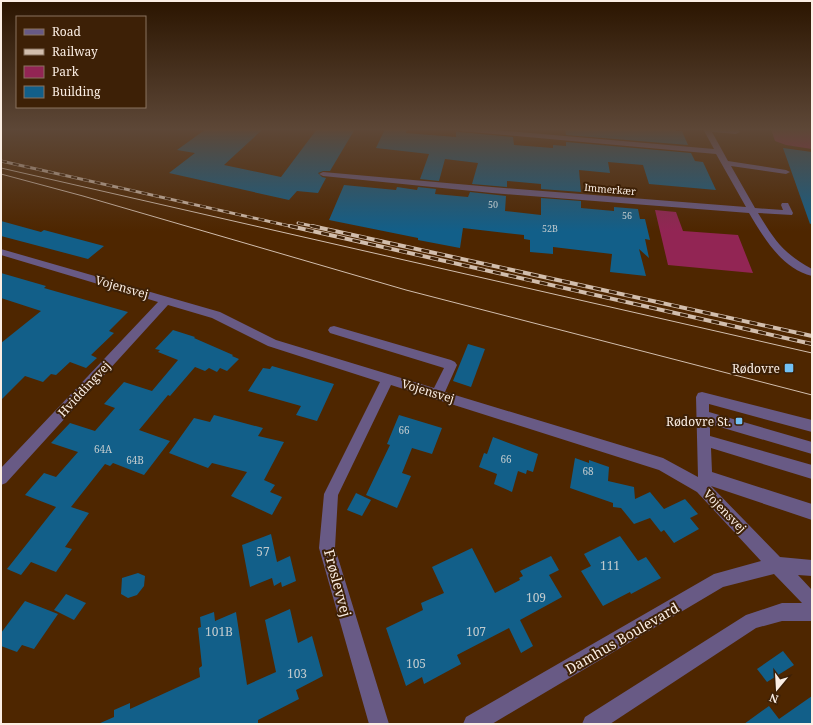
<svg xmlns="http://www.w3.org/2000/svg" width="813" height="725" font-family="'Noto Serif',serif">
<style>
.green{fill:#922554}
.building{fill:#125f89}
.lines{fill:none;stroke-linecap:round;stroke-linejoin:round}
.minor{fill:#685a85;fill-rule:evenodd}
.tram{stroke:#d2bead;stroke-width:1}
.rail-far1-casing{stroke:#d2bead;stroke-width:3}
.rail-casing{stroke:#d2bead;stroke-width:4}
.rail-far1{stroke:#3d2006;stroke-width:2;stroke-dasharray:6;stroke-linecap:butt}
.rail{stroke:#3d2006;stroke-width:2.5;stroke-dasharray:8;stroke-linecap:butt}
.poi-dot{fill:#72c1f5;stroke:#3d2006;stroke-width:1.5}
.labels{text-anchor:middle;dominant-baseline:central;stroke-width:4;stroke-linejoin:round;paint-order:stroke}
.far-number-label{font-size:9px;fill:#c1cacd}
.far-street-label{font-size:10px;fill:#fbeee4;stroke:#3d2006}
.number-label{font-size:10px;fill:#c1cacd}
.street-label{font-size:12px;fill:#fbeee4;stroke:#3d2006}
.poi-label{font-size:12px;fill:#fbeee4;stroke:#3d2006;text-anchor:end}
.near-number-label{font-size:12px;fill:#c1cacd}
.near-street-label{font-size:14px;fill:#fbeee4;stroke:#3d2006}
</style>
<rect width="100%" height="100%" fill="#4e2600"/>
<!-- green -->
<g class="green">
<path d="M771 129H812V149L786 145 775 141Z"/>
<path d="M655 210 676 212 683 231 738 235 753 273 668 265Z"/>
</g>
<!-- building -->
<g class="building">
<path d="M206 129H263L224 165 281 177 317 129H355L330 171H323L318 173 322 177 326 178 318 193 297 191 289 200 169 173 195 153 177 150Z"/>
<path d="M385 129H407L406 133 456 137V131L460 132 513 137 514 145 553 148V145L566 146V142L691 153 695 161 703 162 716 190 649 184 643 165 608 162 610 173 579 170 581 192 541 189V184L507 181V187L472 184 478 163 445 159 439 181 420 179 429 154 376 148Z"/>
<path d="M565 129H676V131H682L688 145 566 135Z"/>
<path d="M783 148 812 152V223L810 224Z"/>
<path d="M344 185 396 190 397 187 417 190 418 187 436 189 435 194 468 197 470 192 506 196 505 211 541 215V198L581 201V208L614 211V207L638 209 640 219H645L650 240 645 239 649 258 639 249 646 276 610 272 612 254 553 247V254L530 252V240L524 239V235L463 228 460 248 418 240V238L329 220Z"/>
<path d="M1 221 41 232 44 230 104 246 88 259 1 236Z"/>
<path d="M1 273 46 286 44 288 128 312 109 331 114 333 91 355 97 358 86 368 70 362 56 375 51 374 43 382 25 376 1 400V343L41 311 1 298Z"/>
<path d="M173 330 195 337 194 338 233 355 232 356 239 359 227 371 220 368 217 372 209 368 205 371 195 367 170 396 168 395 139 430 170 441 144 475 113 463 110 466 105 464 71 507 89 513 65 547 72 549 56 572 31 562 21 575 7 569 56 507 25 495 44 473 56 477 78 452 51 443 70 423 95 431 115 408 104 404 124 382 152 391 178 360 158 352 160 350 155 349Z"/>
<path d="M468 344 485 349 471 387 453 381Z"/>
<path d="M272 366 334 384 317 421 296 415 301 406 248 391 263 368 270 369Z"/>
<path d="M214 415 263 428 258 436 284 442 264 480 275 485 270 492 282 497 272 515 231 496 247 472 212 463 208 468 169 453 194 418 210 422Z"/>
<path d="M399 415 442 428 432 454 412 448 402 473 411 476 397 508 366 495 390 445 387 444Z"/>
<path d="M493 437 538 454 533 472 527 470 526 474 518 471 512 492 494 484 497 474 479 467 484 453 487 454Z"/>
<path d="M575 458 589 463V460L609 467 608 481 634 487 635 499 650 492 664 509 685 499 698 514 690 518 699 529 674 543 664 530 661 532 650 518 634 524 621 508 613 507V503L570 488Z"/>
<path d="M356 493 371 500 362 516 347 510Z"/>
<path d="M271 534 277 562 290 556 296 581 282 587 281 582 274 586 272 578 250 587 242 545Z"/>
<path d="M620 536 638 561 646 557 661 578 631 594 630 592 603 606 581 571 591 566 584 554Z"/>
<path d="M472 548 495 593 520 580 519 578 523 576 520 571 551 556 559 570 549 575 562 597 520 620 533 646 521 653 509 628 457 655 461 664 424 684 422 677 406 686 386 628 423 610 421 603 444 593 432 567Z"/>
<path d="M138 573 145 576 144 586 137 595 128 598 121 594 122 578Z"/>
<path d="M66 594 86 603 74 620 54 610Z"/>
<path d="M25 601 58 614 34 649 22 645 17 652 1 646V633Z"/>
<path d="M290 609 298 643 312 636 323 676 296 690 299 699 258 720V724H98L114 717V710L130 703V709L200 677 199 668 202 666 198 628 201 627 200 617 214 612 215 621 236 612 247 685 276 672 265 620Z"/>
<path d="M783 651 794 665 767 682 757 669Z"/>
<path d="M812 696V724H744L769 706 779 719Z"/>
</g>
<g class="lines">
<!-- minor -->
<g class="minor">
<path d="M456 129H485L714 149 703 129H738L740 132 736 134 712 132 728 161 786 170 790 172 786 174 731 166 755 208 783 210 781 205 782 203H788L793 213 792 215 758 213C775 241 783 253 812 269V276C781 268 764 238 749 213L492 193 323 176 319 174 323 172 492 187 746 207 716 154 460 131Z"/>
<path d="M1 249 220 312 276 340 434 388 444 368 330 333 328 330 330 327 334 326 451 360 455 362 457 365 445 392 663 458 698 477 696 397 698 393 702 392 812 420V432L709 404V412L812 442V454L710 424V436L812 465V479L711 448 712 472 812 504V520L711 486 780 557 812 560V576L798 575 812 590V621H782L756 628 610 724H582L585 717 746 615 782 603H802L774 574 723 587 492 724H463L466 717 714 574 761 561 697 492 659 470 391 385 338 495 335 548 389 724H369L319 548 324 494 380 382 268 346 212 318 168 305 6 483 1 485V468L158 302 1 255Z"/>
</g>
<!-- tram -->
<g class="tram">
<path d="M1 168 812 353"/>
<path d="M1 174 83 196 406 290 812 395"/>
</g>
<defs>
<g id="rail-far1">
<path d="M1 161 294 227"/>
<path d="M298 223 317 227"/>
</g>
<g id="rail">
<path d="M290 226 812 344"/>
<path d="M312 226 812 336"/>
</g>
</defs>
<!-- rail-far1 casing -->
<use href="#rail-far1" class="rail-far1-casing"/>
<!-- rail casing -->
<use href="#rail" class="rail-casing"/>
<!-- rail-far1 -->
<use href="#rail-far1" class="rail-far1"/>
<!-- rail -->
<use href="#rail" class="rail"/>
</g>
<!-- sky -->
<linearGradient id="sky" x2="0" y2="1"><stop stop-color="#2b1500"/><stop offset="0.56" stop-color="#5d4737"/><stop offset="1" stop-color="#5d4737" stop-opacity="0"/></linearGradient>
<rect width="813" height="231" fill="url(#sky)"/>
<!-- markers -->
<g class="poi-dot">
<rect x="784" y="363" width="10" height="10" rx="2"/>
<rect x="735" y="417" width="8" height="8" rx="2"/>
</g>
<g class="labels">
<!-- far-number labels -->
<g class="far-number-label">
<text x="493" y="204">50</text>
<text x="627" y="215">56</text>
<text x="550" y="228">52B</text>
</g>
<!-- far-street labels -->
<g class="far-street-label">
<text transform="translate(610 189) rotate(5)">Immerkær</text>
</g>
<!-- number labels -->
<g class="number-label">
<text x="404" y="430">66</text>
<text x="103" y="449">64A</text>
<text x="506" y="459">66</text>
<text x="135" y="460">64B</text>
<text x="588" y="471">68</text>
</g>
<!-- street labels -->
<g class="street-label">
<text transform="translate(122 287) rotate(16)">Vojensvej</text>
<text transform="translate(84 389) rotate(-47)">Hviddingvej</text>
<text transform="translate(428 391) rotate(17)">Vojensvej</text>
<text transform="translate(725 511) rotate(46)">Vojensvej</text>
</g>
<!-- poi labels -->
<g class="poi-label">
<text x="780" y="368">Rødovre</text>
<text x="731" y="421">Rødovre St.</text>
</g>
<!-- near-number labels -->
<g class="near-number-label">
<text x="263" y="551">57</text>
<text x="610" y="565">111</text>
<text x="536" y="597">109</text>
<text x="219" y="631">101B</text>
<text x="476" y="631">107</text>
<text x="416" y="663">105</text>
<text x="297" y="673">103</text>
</g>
<!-- near-street labels -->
<g class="near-street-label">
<text transform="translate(338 583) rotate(75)">Frøslevvej</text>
<text transform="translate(622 638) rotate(-30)">Damhus Boulevard</text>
</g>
</g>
<!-- border -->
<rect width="813" height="725" fill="none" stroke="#fbeee4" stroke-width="4"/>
<!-- legend -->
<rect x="16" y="16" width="130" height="92" fill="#3d2006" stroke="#89725f"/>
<rect x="24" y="29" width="20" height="6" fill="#685a85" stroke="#89725f"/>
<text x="52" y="36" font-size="12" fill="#fbeee4">Road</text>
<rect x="24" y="49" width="20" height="6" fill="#d2bead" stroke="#89725f"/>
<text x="52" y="56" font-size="12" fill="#fbeee4">Railway</text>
<rect x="24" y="66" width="20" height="12" fill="#922554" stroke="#89725f"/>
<text x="52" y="76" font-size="12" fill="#fbeee4">Park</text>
<rect x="24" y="86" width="20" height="12" fill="#125f89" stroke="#89725f"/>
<text x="52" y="96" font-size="12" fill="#fbeee4">Building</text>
<!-- north arrow -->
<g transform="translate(777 689) rotate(198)" stroke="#3d2006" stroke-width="3" paint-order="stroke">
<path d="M0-3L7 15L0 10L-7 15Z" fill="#fbeee4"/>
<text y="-6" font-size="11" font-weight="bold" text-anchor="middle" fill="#fbeee4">N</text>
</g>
</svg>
